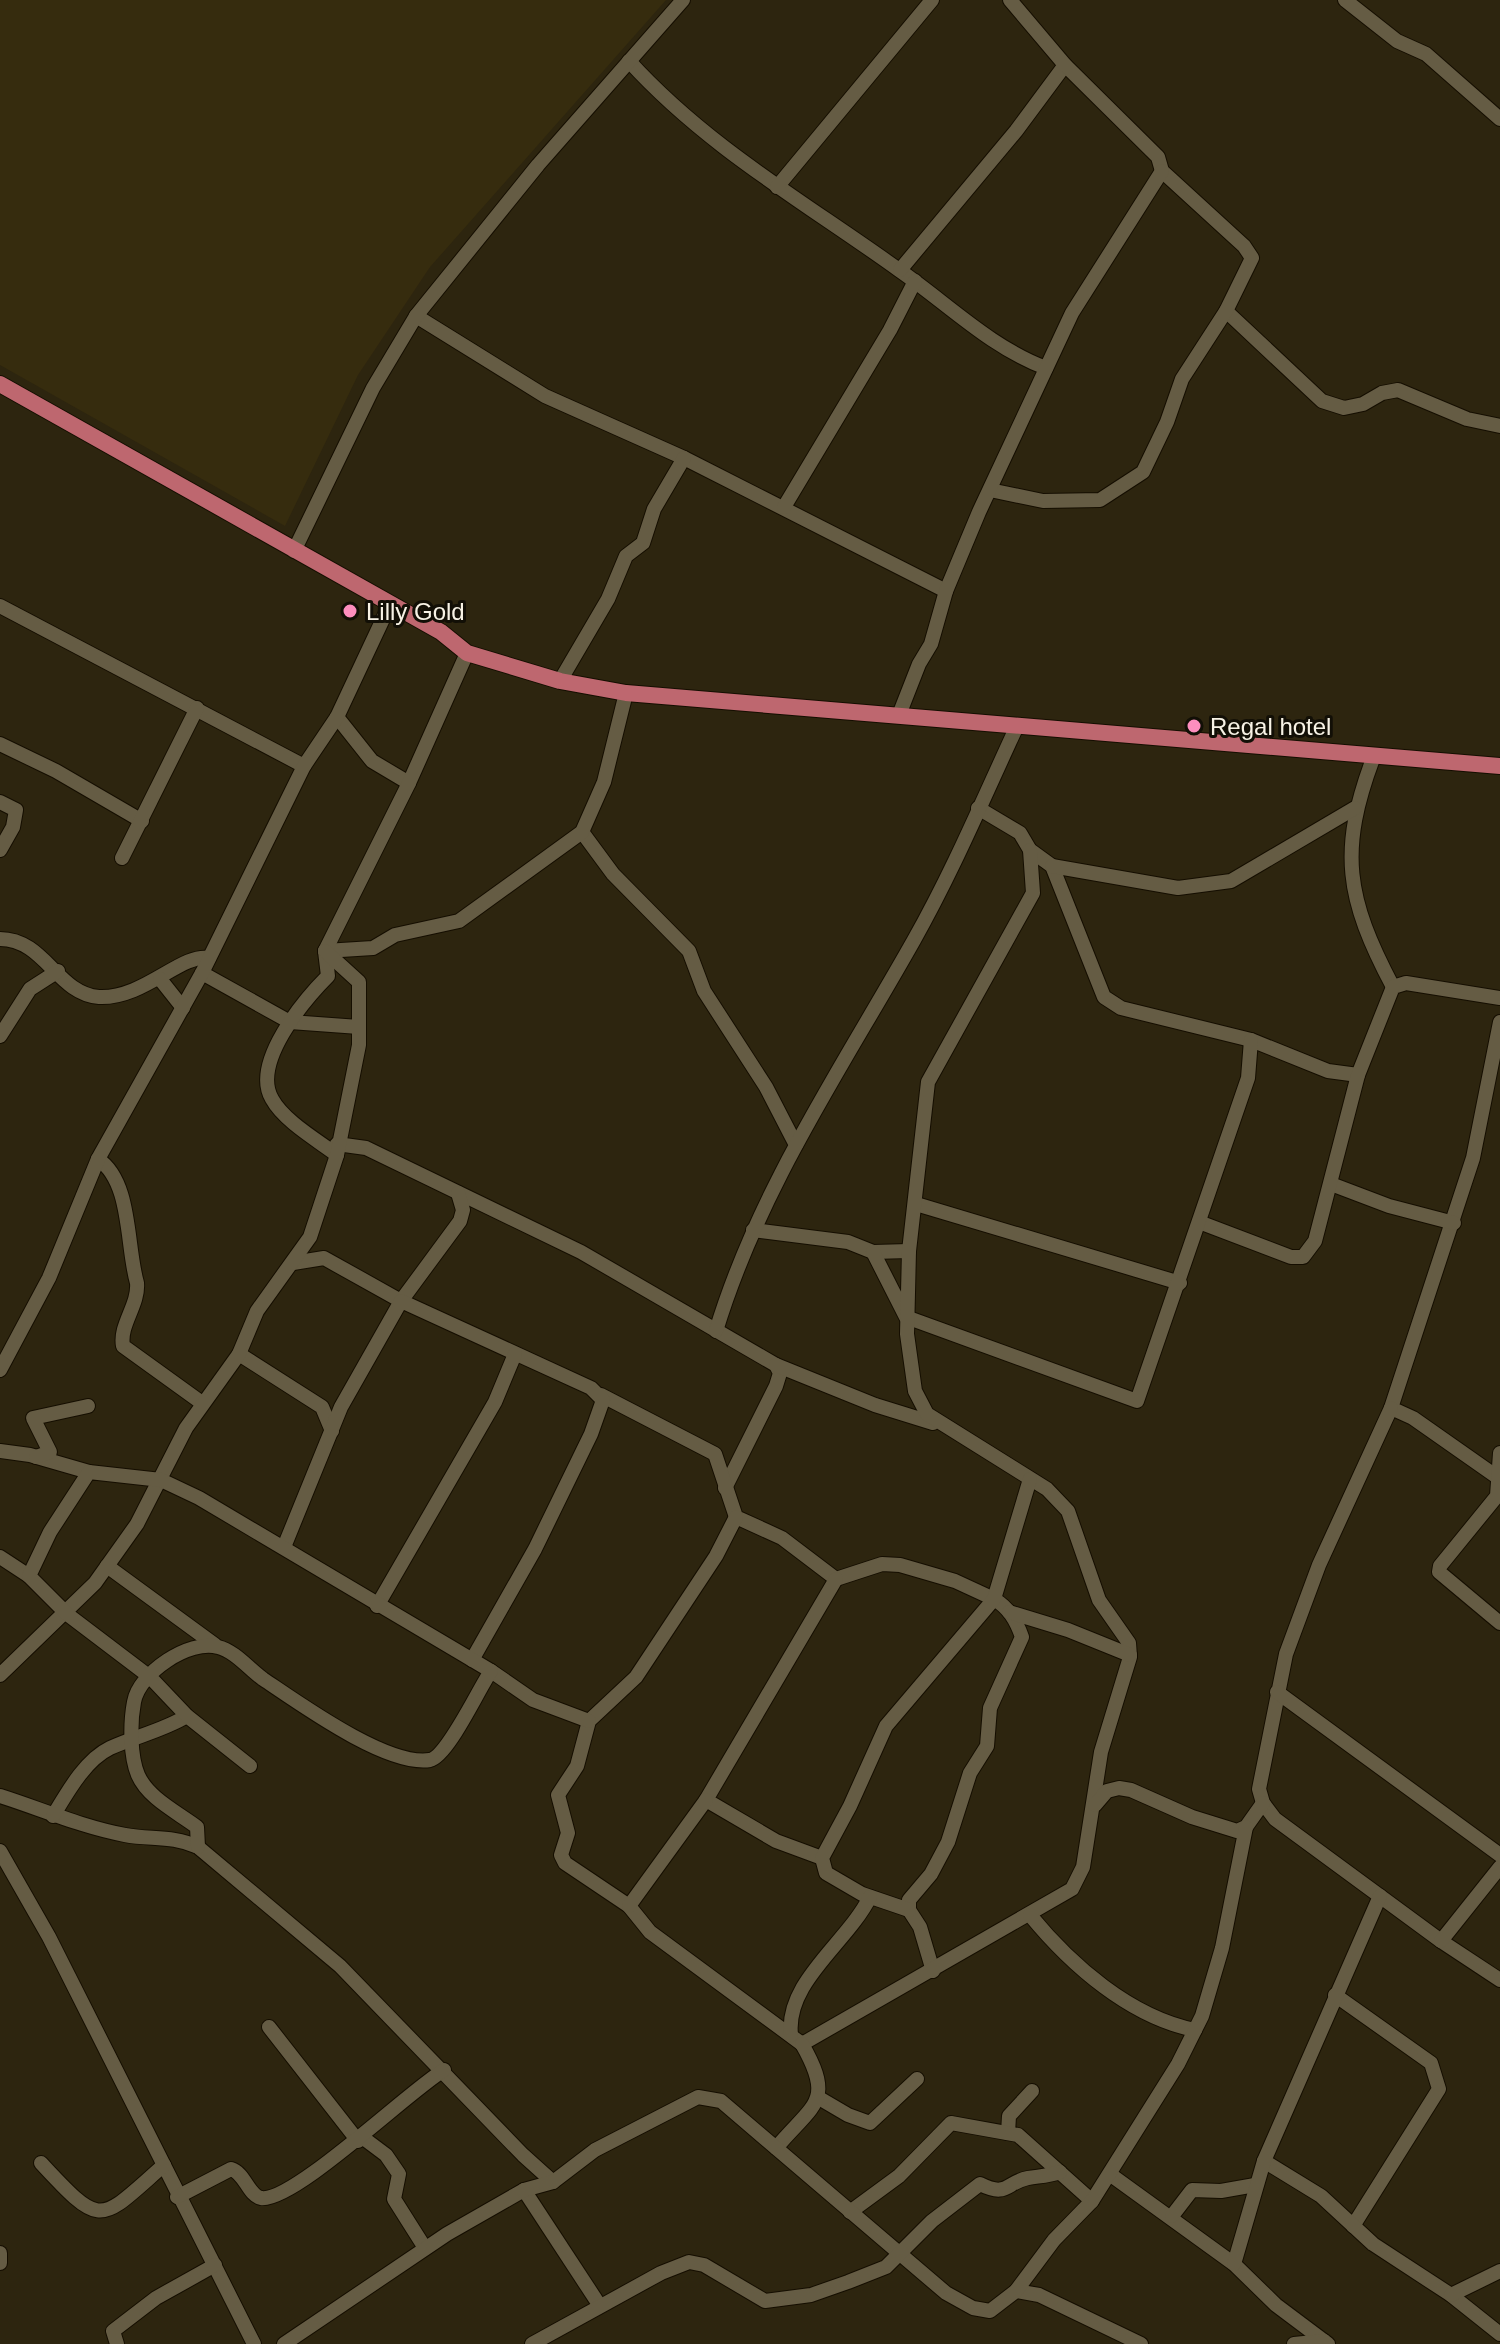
<svg xmlns="http://www.w3.org/2000/svg" width="1500" height="2344" font-family="Arial,sans-serif">
<style>
.built{fill:#362c0e}
.lines{fill:none;stroke-linecap:round;stroke-linejoin:round}
.minor-casing{stroke:#150e00;stroke-width:16}
.major-casing{stroke:#150e00;stroke-width:18}
.minor{stroke:#655c44;stroke-width:14}
.major{stroke:#be676f;stroke-width:16}
.poi-dot{fill:#fd8ebe;stroke:#120f06;stroke-width:3}
.labels{text-anchor:middle;dominant-baseline:central;stroke-width:6;stroke-linejoin:round;paint-order:stroke}
.poi-label{font-size:24px;fill:#f7f2e5;stroke:#120f06;text-anchor:start}
</style>
<rect width="100%" height="100%" fill="#2d250f"/>
<!-- built -->
<path class="built" d="M0 0H666L430 267 358 375 285 526 0 365Z"/>
<g class="lines">
<defs>
<g id="minor">
<path d="M1345 0 1397 41 1426 54 1500 119"/>
<path d="M629 61C707 147 806 203 899 270 948 304 990 347 1046 368"/>
<path d="M777 187 932 0"/>
<path d="M900 270 1016 131 1065 65"/>
<path d="M1226 311 1322 401 1344 408 1363 404 1382 393 1398 390 1467 419 1500 426"/>
<path d="M416 316 545 396 684 458 946 591"/>
<path d="M990 490 1043 501 1100 500 1143 472 1167 422 1182 379 1226 311 1252 258 1244 246 1162 171 1158 157 1065 65 1010 0"/>
<path d="M784 507 890 330 915 281"/>
<path d="M294 551 373 388 416 316 538 165 683 0"/>
<path d="M0 606 304 766"/>
<path d="M560 681 608 599 626 556 643 543 654 509 684 458"/>
<path d="M899 715 919 664 931 644 946 591 979 512 1072 313 1162 171"/>
<path d="M337 717 372 761 409 783"/>
<path d="M0 744 56 771 142 821"/>
<path d="M1374 756C1338 851 1346 898 1393 987"/>
<path d="M0 802 16 810 13 827 0 850"/>
<path d="M978 808 1020 833 1030 850 1052 866 1104 997 1121 1008 1251 1040 1328 1071 1358 1075"/>
<path d="M582 832 613 874 689 951 704 991 766 1087 796 1145"/>
<path d="M122 858 197 708"/>
<path d="M1052 866 1178 888 1231 881 1355 808"/>
<path d="M0 939C45 939 57 994 99 997 144 999 181 953 209 958"/>
<path d="M325 951 373 948 395 935 459 921 582 832 604 782 626 693"/>
<path d="M202 973 290 1022 359 1027"/>
<path d="M160 979 183 1008"/>
<path d="M1500 1022 1473 1158 1391 1408 1413 1418 1500 1479"/>
<path d="M0 1036 30 989 58 971"/>
<path d="M337 1144 366 1148 581 1252 776 1365 780 1373 776 1386 725 1488"/>
<path d="M337 1155C317 1140 284 1121 272 1099 251 1063 304 1000 328 976L325 951 409 783 467 653"/>
<path d="M98 1159C132 1182 126 1245 137 1283 139 1305 119 1325 123 1346L202 1403"/>
<path d="M1331 1184 1389 1206 1454 1223"/>
<path d="M916 1204 1180 1283"/>
<path d="M1199 1222 1291 1257H1303L1315 1241 1358 1075 1393 987 1406 983 1500 998"/>
<path d="M753 1230 848 1242 873 1252 909 1251"/>
<path d="M873 1252 906 1317 1137 1401 1248 1078 1251 1040"/>
<path d="M293 1263 324 1258 401 1301 460 1221 463 1210 458 1193"/>
<path d="M716 1331C759 1189 842 1068 914 940 953 871 984 797 1017 726"/>
<path d="M239 1354 322 1407 332 1431"/>
<path d="M776 1365 875 1405 933 1423"/>
<path d="M0 1370 49 1278 98 1159 202 973 304 766 337 717 390 604"/>
<path d="M601 1395 715 1454 736 1517 782 1538 836 1579 882 1564 900 1565 955 1581 994 1599C1009 1608 1016 1620 1022 1637L990 1708 987 1746 970 1773 948 1842 931 1874 909 1900V1910L920 1927 933 1971"/>
<path d="M1391 1408 1319 1565 1286 1654 1259 1789 1263 1803 1275 1819 1441 1941 1500 1980"/>
<path d="M0 1451 30 1455 89 1472"/>
<path d="M1500 1453 1497 1496 1440 1566 1439 1572 1500 1623"/>
<path d="M36 1457 50 1452 33 1418 88 1406"/>
<path d="M736 1517 716 1556 636 1677 589 1721 577 1766 558 1795 568 1833 561 1855 565 1863 629 1906 650 1932 802 2044 1072 1889 1083 1867 1101 1752 1130 1657 1129 1643 1099 1600 1068 1511 1047 1489 927 1414 915 1391 907 1334 909 1251 928 1082 1033 893 1030 850"/>
<path d="M284 1547 341 1407 401 1301 591 1388 603 1400 591 1434 535 1549 472 1660"/>
<path d="M0 1557 29 1576"/>
<path d="M107 1566 215 1645"/>
<path d="M377 1606 495 1402 515 1354"/>
<path d="M1009 1612 1068 1630 1130 1655"/>
<path d="M491 1671 533 1700 589 1721"/>
<path d="M0 1675 95 1583 137 1524 186 1428 239 1354 257 1311 310 1237 337 1155 359 1045V982L325 951"/>
<path d="M1277 1692 1500 1855"/>
<path d="M0 1796C41 1809 82 1827 125 1835 151 1840 172 1835 198 1847L340 1966 523 2155 553 2182"/>
<path d="M1095 1805 1107 1791 1119 1788 1131 1790 1192 1817 1237 1831 1246 1827 1263 1803"/>
<path d="M53 1816C67 1793 85 1760 110 1748 136 1736 162 1731 187 1716"/>
<path d="M198 1847 197 1827C177 1812 148 1798 138 1775 130 1756 130 1723 134 1702 139 1673 189 1639 218 1647 235 1651 249 1669 263 1679 299 1703 387 1767 430 1760 448 1756 479 1688 491 1671L199 1498 161 1480 89 1472 50 1532 29 1576 67 1614 150 1677 187 1716 250 1766"/>
<path d="M0 1851 49 1937 254 2344"/>
<path d="M822 1858 776 1841 706 1800 836 1579"/>
<path d="M629 1906 706 1800"/>
<path d="M909 1910 862 1894 826 1873 822 1858 850 1806 886 1726 994 1599 1030 1479"/>
<path d="M1030 1915C1071 1965 1130 2017 1195 2030"/>
<path d="M1441 1941 1500 1867"/>
<path d="M1335 1995 1431 2063 1439 2089 1353 2226"/>
<path d="M269 2027 358 2141"/>
<path d="M791 2035C785 1982 847 1943 870 1897"/>
<path d="M819 2098 848 2115 870 2123 917 2079"/>
<path d="M1008 2133 1009 2116 1032 2091"/>
<path d="M362 2137 386 2155 399 2174 394 2199 425 2248"/>
<path d="M776 2148C814 2103 835 2102 802 2044"/>
<path d="M1264 2161 1321 2196 1373 2244 1451 2295 1500 2334"/>
<path d="M41 2163C103 2230 99 2222 164 2165"/>
<path d="M1111 2175 1234 2264 1276 2305 1328 2344"/>
<path d="M524 2190 600 2306"/>
<path d="M177 2197 231 2169C245 2173 248 2195 261 2198 293 2203 411 2089 444 2070"/>
<path d="M850 2212 899 2176 951 2123 1018 2135 1092 2201"/>
<path d="M1172 2216 1192 2190 1221 2191 1255 2185"/>
<path d="M0 2253V2263"/>
<path d="M1234 2264 1264 2161 1380 1896"/>
<path d="M1016 2291 1039 2295 1141 2344"/>
<path d="M1451 2295 1500 2271"/>
<path d="M117 2344 113 2331 156 2298 215 2265"/>
<path d="M284 2344 447 2234 524 2190 553 2182 595 2150 698 2097 721 2101 946 2293 973 2308 990 2311 1016 2291 1054 2240 1092 2201 1178 2064 1202 2016 1222 1948 1246 1827"/>
<path d="M532 2344 661 2273 689 2262 704 2265 765 2301 811 2295 848 2282 886 2267 932 2221 980 2184C1008 2198 1006 2182 1028 2178 1040 2176 1048 2176 1060 2172"/>
<path d="M1294 2344 1324 2341"/>
</g>
<path id="major" d="M0 384 441 632 467 653 560 681 626 693 1500 766"/>
</defs>
<!-- minor casing -->
<use href="#minor" class="minor-casing"/>
<!-- major casing -->
<use href="#major" class="major-casing"/>
<!-- minor -->
<use href="#minor" class="minor"/>
<!-- major -->
<use href="#major" class="major"/>
</g>
<!-- markers -->
<g class="poi-dot">
<circle cx="350" cy="611" r="8"/>
<circle cx="1194" cy="726" r="8"/>
</g>
<g class="labels">
<!-- poi labels -->
<g class="poi-label">
<text x="366" y="611">Lilly Gold</text>
<text x="1210" y="726">Regal hotel</text>
</g>
</g>
</svg>
